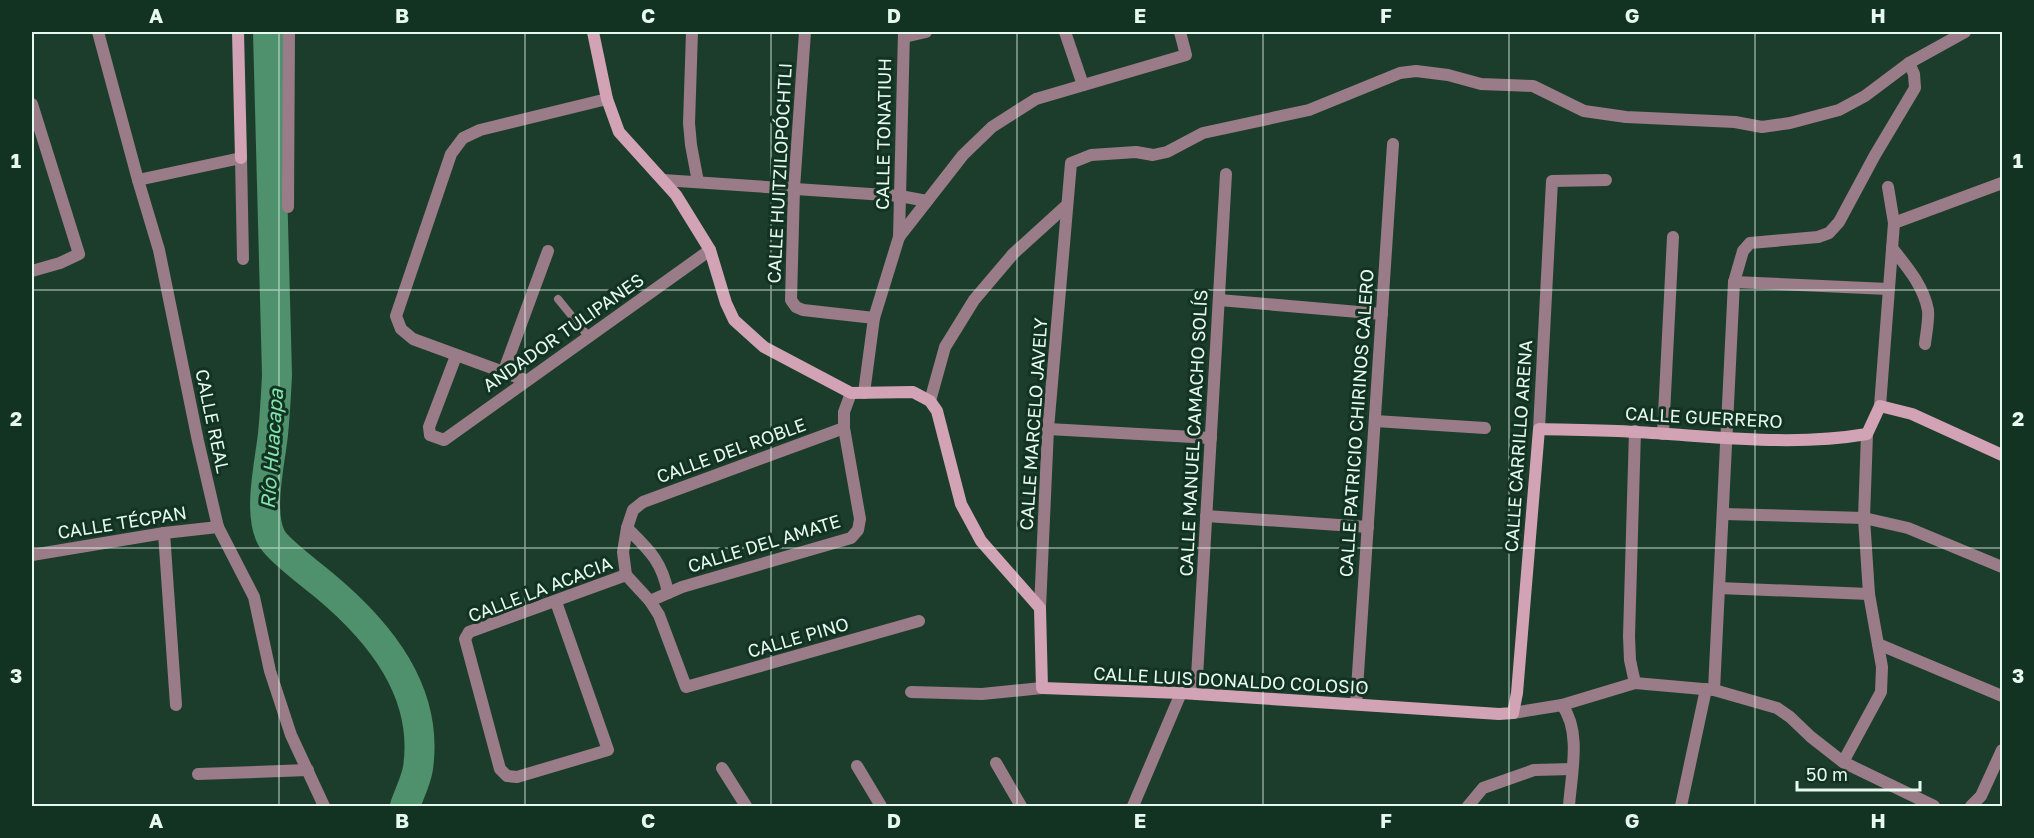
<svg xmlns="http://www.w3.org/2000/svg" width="2034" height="838" font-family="'Golos Text',sans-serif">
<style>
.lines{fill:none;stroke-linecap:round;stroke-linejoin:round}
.river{stroke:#4f906d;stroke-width:30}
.lane{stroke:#997c87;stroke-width:8}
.street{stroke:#997c87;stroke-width:12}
.secondary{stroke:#d1a3b5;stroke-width:12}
.grid{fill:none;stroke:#e7faef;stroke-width:1.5;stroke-opacity:0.55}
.labels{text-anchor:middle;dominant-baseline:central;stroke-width:6;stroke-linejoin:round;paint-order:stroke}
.street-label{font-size:18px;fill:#e7faef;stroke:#123322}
.water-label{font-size:20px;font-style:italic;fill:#84e3af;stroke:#123322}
.neatline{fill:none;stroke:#e7faef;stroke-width:2}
.grid-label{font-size:20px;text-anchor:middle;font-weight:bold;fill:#e7faef}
</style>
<rect width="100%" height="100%" fill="#1d3d2c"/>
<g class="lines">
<!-- river -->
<path class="river" d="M268 32 277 375C276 395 275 414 273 434 270 463 258 511 271 537 276 548 314 577 325 586 380 632 429 692 418 768 416 781 409 794 405 806"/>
<!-- lane -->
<path class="lane" d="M558 299 588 336"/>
<!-- street -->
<g class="street">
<path d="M98 32 138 180 159 250 198 441 218 527 254 597 270 671 291 735 324 806"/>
<path d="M692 32 689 123 691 145 698 182"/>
<path d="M805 32 794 188 791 300 796 307 803 310 874 318"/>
<path d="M1065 32 1083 85"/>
<path d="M904 37 926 32"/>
<path d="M32 104 79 254 60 263 32 271"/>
<path d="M138 180 241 158 243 259"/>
<path d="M663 180 900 196 927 201"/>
<path d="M288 207 289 32"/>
<path d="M1894 223 2002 183"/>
<path d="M899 237 904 32"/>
<path d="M1892 248C1907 267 1923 285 1928 310 1929 321 1926 334 1925 344"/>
<path d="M1734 282 1888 289"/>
<path d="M1219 300 1382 314"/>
<path d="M456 356 429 427 430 435 444 440 710 250"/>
<path d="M503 373 548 251"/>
<path d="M525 380 413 339 401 329 396 316 451 154 463 138 480 130 607 99"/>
<path d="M864 393 874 318 899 237 963 155 992 127 1036 99 1186 55 1180 32"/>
<path d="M930 401 945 347 974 300 1013 254 1067 205"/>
<path d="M1880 406 1894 223 1888 187"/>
<path d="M1375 421 1485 428"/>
<path d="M844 428 643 502 633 510 627 528 623 552 626 575 650 601 659 615 686 687 919 621"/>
<path d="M1048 429 1211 438"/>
<path d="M1539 429 1552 181 1606 180"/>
<path d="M1663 434 1673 237"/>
<path d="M1724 514 1864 518 1908 528 2002 567"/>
<path d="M1206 516 1368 527"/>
<path d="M627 528C649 550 662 561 668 593"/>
<path d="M164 533 176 705"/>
<path d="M32 555 164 533 218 527"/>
<path d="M1719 588 1869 594"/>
<path d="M650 601 682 587 851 538 858 530 860 519 844 428V412L851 393"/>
<path d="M556 602 608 750 517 777 507 776 500 769 465 639 469 632 626 575"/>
<path d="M1040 608 1048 429 1071 163 1091 155 1136 152 1153 155 1167 152 1203 133 1309 110 1400 73 1416 71 1448 75 1481 84 1533 86 1584 111 1626 117 1735 122 1762 127 1790 123 1839 110 1865 96 1909 63 1965 32"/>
<path d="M1878 644 2002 696"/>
<path d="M1635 683 1630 660 1629 636 1635 431"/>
<path d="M1714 690 1734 282 1743 251 1750 243 1818 237 1829 233 1839 222 1875 155 1915 88 1914 74 1909 63"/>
<path d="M911 692 982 694 1042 688"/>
<path d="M1196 694 1226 174"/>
<path d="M1356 704 1393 144"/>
<path d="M1562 705C1582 732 1571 775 1569 806"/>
<path d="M1513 713 1562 705 1635 683 1714 690 1777 708 1790 717 1811 737 1843 762 1934 806"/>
<path d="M1843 762 1881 692 1882 667 1869 594 1864 518 1867 434"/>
<path d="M996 763 1021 806"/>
<path d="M857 766 881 806"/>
<path d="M722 768 746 806"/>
<path d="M198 774 308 770"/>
<path d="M1133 806 1181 693"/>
<path d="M1468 806 1483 788 1534 770 1572 769"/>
<path d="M1681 806 1706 689"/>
<path d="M1971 806 1981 796 2002 750"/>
</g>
<!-- secondary -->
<g class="secondary">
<path d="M238 32 241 158"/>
<path d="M593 32 607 99 619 132 676 195 710 250 726 303 734 320 764 347 851 393 913 392 930 401 937 411 961 504 981 541 1040 608 1042 688 1181 693 1499 714 1513 713 1517 693 1539 429C1572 430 1604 430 1636 432 1713 436 1791 447 1867 434L1880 406 1912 414 2002 455"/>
</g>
</g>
<!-- grid -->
<path class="grid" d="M279 32V806M525 32V806M771 32V806M1017 32V806M1263 32V806M1509 32V806M1755 32V806M32 290H2002M32 548H2002"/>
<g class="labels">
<!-- street labels -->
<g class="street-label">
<text transform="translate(883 134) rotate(-89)">CALLE TONATIUH</text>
<text transform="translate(779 173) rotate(-87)">CALLE HUITZILOPÓCHTLI</text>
<text transform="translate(563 332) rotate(-35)">ANDADOR TULIPANES</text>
<text transform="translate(1704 417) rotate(3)">CALLE GUERRERO</text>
<text transform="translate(213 421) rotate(78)">CALLE REAL</text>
<text transform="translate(1356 423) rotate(-86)">CALLE PATRICIO CHIRINOS CALERO</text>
<text transform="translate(1033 424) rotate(-86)">CALLE MARCELO JAVELY</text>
<text transform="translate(1193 433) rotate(-87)">CALLE MANUEL CAMACHO SOLÍS</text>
<text transform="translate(1518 446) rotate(-86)">CALLE CARRILLO ARENA</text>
<text transform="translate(731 450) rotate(-20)">CALLE DEL ROBLE</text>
<text transform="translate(122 522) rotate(-9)">CALLE TÉCPAN</text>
<text transform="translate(764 543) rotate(-17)">CALLE DEL AMATE</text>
<text transform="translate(540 589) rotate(-21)">CALLE LA ACACIA</text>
<text transform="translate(798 637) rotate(-16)">CALLE PINO</text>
<text transform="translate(1231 680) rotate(3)">CALLE LUIS DONALDO COLOSIO</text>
</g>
<!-- water labels -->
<g class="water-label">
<text transform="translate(271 449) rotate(-86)">Río Huacapa</text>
</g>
</g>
<!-- border -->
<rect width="2034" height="838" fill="none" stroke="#123322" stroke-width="66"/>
<!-- scale -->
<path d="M1797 781v9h123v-9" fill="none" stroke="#e7faef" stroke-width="3"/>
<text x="1806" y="781" font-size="18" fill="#e7faef" stroke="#123322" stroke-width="4.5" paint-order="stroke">50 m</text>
<rect x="33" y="33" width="1968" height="772" class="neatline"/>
<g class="grid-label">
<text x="156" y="23">A</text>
<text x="402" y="23">B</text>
<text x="648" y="23">C</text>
<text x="894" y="23">D</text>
<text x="1140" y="23">E</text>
<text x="1386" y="23">F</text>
<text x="1632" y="23">G</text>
<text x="1878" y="23">H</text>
<text x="16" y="168">1</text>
<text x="2018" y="168">1</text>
<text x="16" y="426">2</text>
<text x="2018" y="426">2</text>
<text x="16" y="683">3</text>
<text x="2018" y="683">3</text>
<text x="156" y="828">A</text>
<text x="402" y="828">B</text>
<text x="648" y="828">C</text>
<text x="894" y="828">D</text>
<text x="1140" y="828">E</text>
<text x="1386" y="828">F</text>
<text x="1632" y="828">G</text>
<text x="1878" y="828">H</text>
</g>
</svg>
